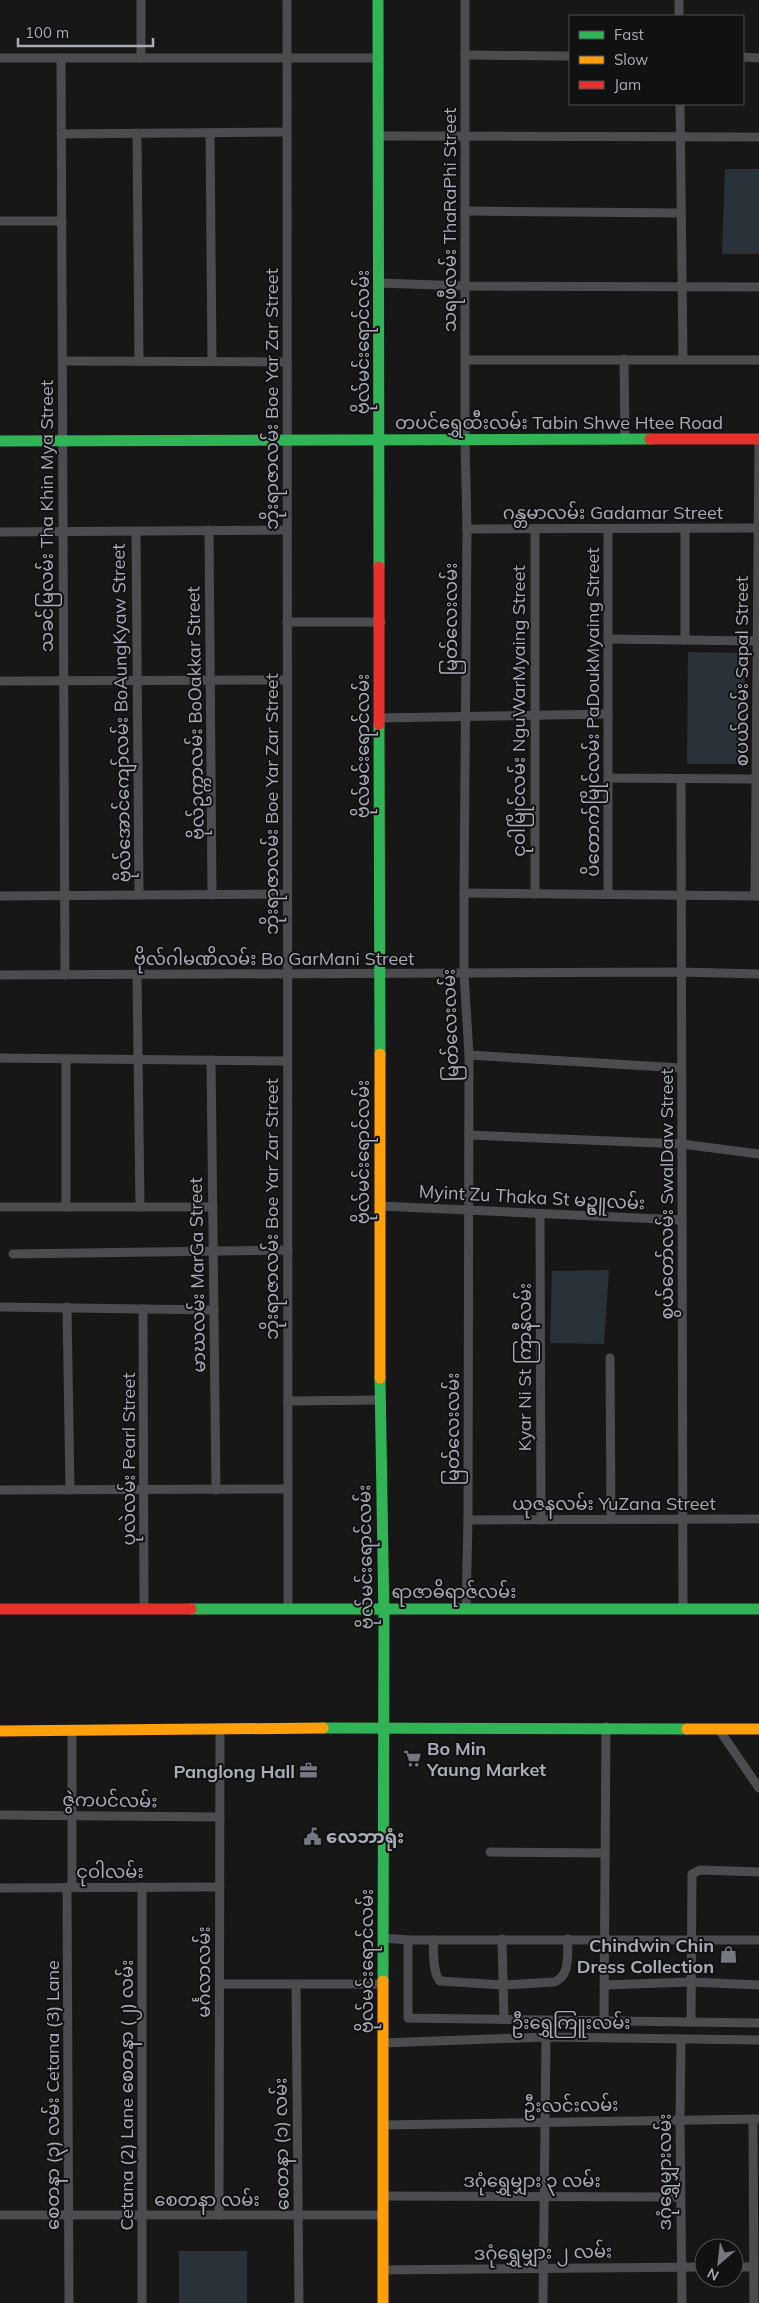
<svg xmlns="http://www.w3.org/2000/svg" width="759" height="2303" font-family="Mulish,'Noto Sans Myanmar',sans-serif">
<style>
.water{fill:#2a3239}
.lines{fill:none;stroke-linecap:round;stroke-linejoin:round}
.street{stroke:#4b4c50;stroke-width:9}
.fast{stroke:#30b455;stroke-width:11}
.slow{stroke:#ff9f0a;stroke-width:11}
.jam{stroke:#e5322d;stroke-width:11}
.labels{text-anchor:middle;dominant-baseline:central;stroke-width:4;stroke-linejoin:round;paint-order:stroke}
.street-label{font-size:18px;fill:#a8adb8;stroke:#111113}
.poi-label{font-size:18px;font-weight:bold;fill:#a8adb8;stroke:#111113;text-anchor:start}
</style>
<rect width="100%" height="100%" fill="#171717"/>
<!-- water -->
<g class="water">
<path d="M725 169H759V254H722Z"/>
<path d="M688 652 745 653 744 764H687Z"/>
<path d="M609 1270 604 1344 550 1343 552 1271Z"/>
<rect x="179" y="2251" width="68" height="52"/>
</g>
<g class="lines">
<!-- street -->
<g class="street">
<path d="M287 0 288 1609"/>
<path d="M465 0V440L467 529 464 893V973L469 1055 468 1520 466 1609"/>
<path d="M679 0V16"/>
<path d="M465 55 570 56"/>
<path d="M743 57 759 58"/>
<path d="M0 58H379"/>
<path d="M61 58 65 975"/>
<path d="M141 58V0"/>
<path d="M680 104 683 359"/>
<path d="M137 133 139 361"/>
<path d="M210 133 212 361"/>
<path d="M61 134 287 132"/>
<path d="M379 136 759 137"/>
<path d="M465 211 681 213"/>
<path d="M0 221H62"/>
<path d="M379 283 465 286 759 287"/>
<path d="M624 359 625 440"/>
<path d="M465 360H759"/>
<path d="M63 361 287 362"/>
<path d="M685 528V640"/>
<path d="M467 529 759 528"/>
<path d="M608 529V894"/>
<path d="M209 530 212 895"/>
<path d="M136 531 139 895"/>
<path d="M0 532 287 530"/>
<path d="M287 622H381"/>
<path d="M608 639 757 641"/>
<path d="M0 681 287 680"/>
<path d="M380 718 608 714"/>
<path d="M608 778 756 779"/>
<path d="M681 779 683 1609"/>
<path d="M464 893 759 896"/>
<path d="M535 894V529"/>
<path d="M0 896 287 894"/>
<path d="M755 896 759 446"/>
<path d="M0 975 681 972 759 974"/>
<path d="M137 975 140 1207"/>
<path d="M469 1055 681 1068"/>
<path d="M0 1058 287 1061"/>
<path d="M66 1059V1207"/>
<path d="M211 1060 216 1490"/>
<path d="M469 1135 682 1144 759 1154"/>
<path d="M380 1206 682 1220"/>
<path d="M0 1207H213"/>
<path d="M540 1214 541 1520"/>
<path d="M13 1254 288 1250"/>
<path d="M0 1307 214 1310"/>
<path d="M67 1307 70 1490"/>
<path d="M143 1309 144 1609"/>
<path d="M610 1358 611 1519"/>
<path d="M288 1401 381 1400"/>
<path d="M0 1490 288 1489"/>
<path d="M468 1520 759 1519"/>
<path d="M718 1728 759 1788"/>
<path d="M0 1815 220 1817"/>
<path d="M490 1852 605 1853"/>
<path d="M67 1887 69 2303"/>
<path d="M72 1887V1731"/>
<path d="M0 1888 220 1887"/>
<path d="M383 1938 408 1940H759"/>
<path d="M502 1939 504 2019"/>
<path d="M408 1940V2018L759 2023"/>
<path d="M433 1940C434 1951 432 1973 440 1981L503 1985 554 1982C571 1976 567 1954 568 1939"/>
<path d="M220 1984H383"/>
<path d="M296 1984 299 2303"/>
<path d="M604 1985 691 1982 759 1985"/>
<path d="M604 2020 606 1727"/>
<path d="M691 2022 692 1874 700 1870 759 1872"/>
<path d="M681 2040 680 2119 682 2303"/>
<path d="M383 2043 546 2037 759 2040"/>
<path d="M753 2119 754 2303"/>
<path d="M383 2125 759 2119"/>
<path d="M383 2196 680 2197"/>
<path d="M0 2215H383"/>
<path d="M219 2215 220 1730"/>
<path d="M734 2267H754"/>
<path d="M383 2270 704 2267"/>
<path d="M142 2303V1887"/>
<path d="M543 2303 546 2037"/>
</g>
<!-- fast -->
<g class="fast">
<path d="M378 0 379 567"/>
<path d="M0 441 650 439"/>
<path d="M379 724 380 1054"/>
<path d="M380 1378 384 1619 383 1981"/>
<path d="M191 1609H759"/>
<path d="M323 1728 687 1729"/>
</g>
<!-- slow -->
<g class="slow">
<path d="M380 1054V1378"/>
<path d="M687 1729H759"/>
<path d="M0 1731 323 1728"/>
<path d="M383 2303V1981"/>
</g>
<!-- jam -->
<g class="jam">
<path d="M650 439H759"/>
<path d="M379 567V724"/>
<path d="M0 1609H191"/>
</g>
</g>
<!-- icons -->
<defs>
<symbol id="supermarket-bare" viewBox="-9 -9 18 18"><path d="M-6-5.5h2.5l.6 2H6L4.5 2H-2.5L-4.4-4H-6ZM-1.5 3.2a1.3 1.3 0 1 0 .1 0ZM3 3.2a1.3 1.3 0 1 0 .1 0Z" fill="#757880" stroke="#111113" stroke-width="2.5" paint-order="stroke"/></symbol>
<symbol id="office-bare" viewBox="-9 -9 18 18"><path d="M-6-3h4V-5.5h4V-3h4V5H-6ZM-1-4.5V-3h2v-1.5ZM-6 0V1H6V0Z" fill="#757880" stroke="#111113" stroke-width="2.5" paint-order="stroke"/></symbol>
<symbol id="civic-bare" viewBox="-9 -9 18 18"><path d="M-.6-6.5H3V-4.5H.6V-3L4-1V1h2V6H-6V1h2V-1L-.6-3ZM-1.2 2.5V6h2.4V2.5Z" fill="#757880" stroke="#111113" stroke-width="2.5" paint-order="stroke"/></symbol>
<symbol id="shop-bare" viewBox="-9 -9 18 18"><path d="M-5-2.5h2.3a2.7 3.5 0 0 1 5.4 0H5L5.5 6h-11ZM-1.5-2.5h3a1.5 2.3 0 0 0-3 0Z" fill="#757880" stroke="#111113" stroke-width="2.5" paint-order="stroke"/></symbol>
</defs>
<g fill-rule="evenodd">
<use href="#supermarket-bare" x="400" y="1746" width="25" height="25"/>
<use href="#office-bare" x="296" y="1758" width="25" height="25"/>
<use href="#civic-bare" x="300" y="1824" width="25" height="25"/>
<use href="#shop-bare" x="716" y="1942" width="25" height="25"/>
</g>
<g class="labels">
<!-- street labels -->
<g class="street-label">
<text transform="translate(449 220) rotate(-90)">သရဖီလမ်း ThaRaPhi Street</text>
<text transform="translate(362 342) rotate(-90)">ဗိုလ်မင်းရောင်လမ်း</text>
<text transform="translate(271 399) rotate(-90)">ဘိုးရာဇာလမ်း Boe Yar Zar Street</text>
<text x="559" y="422">တပင်ရွှေထီးလမ်း Tabin Shwe Htee Road</text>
<text x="613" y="512">ဂန္တမာလမ်း Gadamar Street</text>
<text transform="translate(46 516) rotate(-90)">သခင်မြလမ်း Tha Khin Mya Street</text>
<text transform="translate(450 619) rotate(-90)">မြတ်လေးလမ်း</text>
<text transform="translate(741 671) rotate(-90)">စပယ်လမ်း Sapal Street</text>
<text transform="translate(518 711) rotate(-90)">ငုဝါမြိုင်လမ်း NguWarMyaing Street</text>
<text transform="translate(592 712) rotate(-90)">ပိတောက်မြိုင်လမ်း PaDoukMyaing Street</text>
<text transform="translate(121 713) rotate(-91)">ဗိုလ်အောင်ကျော်လမ်း BoAungKyaw Street</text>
<text transform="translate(195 713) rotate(-91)">ဗိုလ်ဥက္ကာလမ်း BoOakkar Street</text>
<text transform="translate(362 746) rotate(-90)">ဗိုလ်မင်းရောင်လမ်း</text>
<text transform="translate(271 804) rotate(-90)">ဘိုးရာဇာလမ်း Boe Yar Zar Street</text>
<text x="274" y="958">ဗိုလ်ဂါမဏိလမ်း Bo GarMani Street</text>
<text transform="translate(450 1025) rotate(-92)">မြတ်လေးလမ်း</text>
<text transform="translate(362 1152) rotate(-90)">ဗိုလ်မင်းရောင်လမ်း</text>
<text transform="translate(666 1194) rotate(-90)">စွယ်တော်လမ်း SwalDaw Street</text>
<text transform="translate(532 1197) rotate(3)">Myint Zu Thaka St မဥ္ဇူလမ်း</text>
<text transform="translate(271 1209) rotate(-90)">ဘိုးရာဇာလမ်း Boe Yar Zar Street</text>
<text transform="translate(197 1275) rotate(-91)">မာဃလမ်း MarGa Street</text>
<text transform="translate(524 1367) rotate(-90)">Kyar Ni St ကြာနီလမ်း</text>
<text transform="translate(452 1429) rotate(-90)">မြတ်လေးလမ်း</text>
<text transform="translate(128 1459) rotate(-90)">ပုလဲလမ်း Pearl Street</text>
<text x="614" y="1503">ယုဇနလမ်း YuZana Street</text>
<text transform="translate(365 1557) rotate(-91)">ဗိုလ်မင်းရောင်လမ်း</text>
<text x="454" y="1591">ရာဇာဓိရာဇ်လမ်း</text>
<text transform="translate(110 1800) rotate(1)">ဇွဲကပင်လမ်း</text>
<text x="110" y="1871">ငုဝါလမ်း</text>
<text transform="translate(366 1961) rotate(-90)">ဗိုလ်မင်းရောင်လမ်း</text>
<text transform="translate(203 1972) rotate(-90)">မင်္ဂလာလမ်း</text>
<text x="571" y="2022">ဦးရွှေကြူးလမ်း</text>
<text transform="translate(52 2095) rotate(-90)">စေတနာ (၃) လမ်း Cetana (3) Lane</text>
<text transform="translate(126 2095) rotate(-90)">Cetana (2) Lane စေတနာ (၂) လမ်း</text>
<text transform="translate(571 2105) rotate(-1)">ဦးလင်းလမ်း</text>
<text transform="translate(281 2144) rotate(-91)">စေတနာ (၁) လမ်း</text>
<text transform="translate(664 2172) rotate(-90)">ဒဂုံရွှေမျှားလမ်း</text>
<text x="532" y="2180">ဒဂုံရွှေမျှား ၃ လမ်း</text>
<text x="207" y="2199">စေတနာ လမ်း</text>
<text transform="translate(543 2252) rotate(-1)">ဒဂုံရွှေမျှား ၂ လမ်း</text>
</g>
<!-- poi labels -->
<g class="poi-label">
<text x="427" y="1748">Bo Min<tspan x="427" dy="21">Yaung Market</tspan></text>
<text x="295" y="1771" text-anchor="end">Panglong Hall</text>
<text x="326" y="1836">လေဘာရုံး</text>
<text x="714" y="1945" text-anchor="end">Chindwin Chin<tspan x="714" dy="21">Dress Collection</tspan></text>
</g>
</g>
<!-- legend -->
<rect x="569" y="15" width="175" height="90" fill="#111113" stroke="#4d4f55"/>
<rect x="579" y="31" width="25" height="8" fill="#30b455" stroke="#4d4f55"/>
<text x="614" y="40" font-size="15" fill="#a8adb8">Fast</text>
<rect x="579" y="56" width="25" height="8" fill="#ff9f0a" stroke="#4d4f55"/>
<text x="614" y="65" font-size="15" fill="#a8adb8">Slow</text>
<rect x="579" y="81" width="25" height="8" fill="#e5322d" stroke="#4d4f55"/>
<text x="614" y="90" font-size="15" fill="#a8adb8">Jam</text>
<!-- north arrow -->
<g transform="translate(719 2263) rotate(208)"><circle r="24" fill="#111113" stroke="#4d4f55"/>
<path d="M0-4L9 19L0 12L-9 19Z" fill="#757880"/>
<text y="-8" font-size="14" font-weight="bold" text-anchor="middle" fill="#a8adb8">N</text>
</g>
<!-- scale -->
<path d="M18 38v8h135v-8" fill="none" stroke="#a8adb8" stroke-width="2.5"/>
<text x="25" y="38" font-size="15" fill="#a8adb8" stroke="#111113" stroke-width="4" paint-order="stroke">100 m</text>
</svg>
